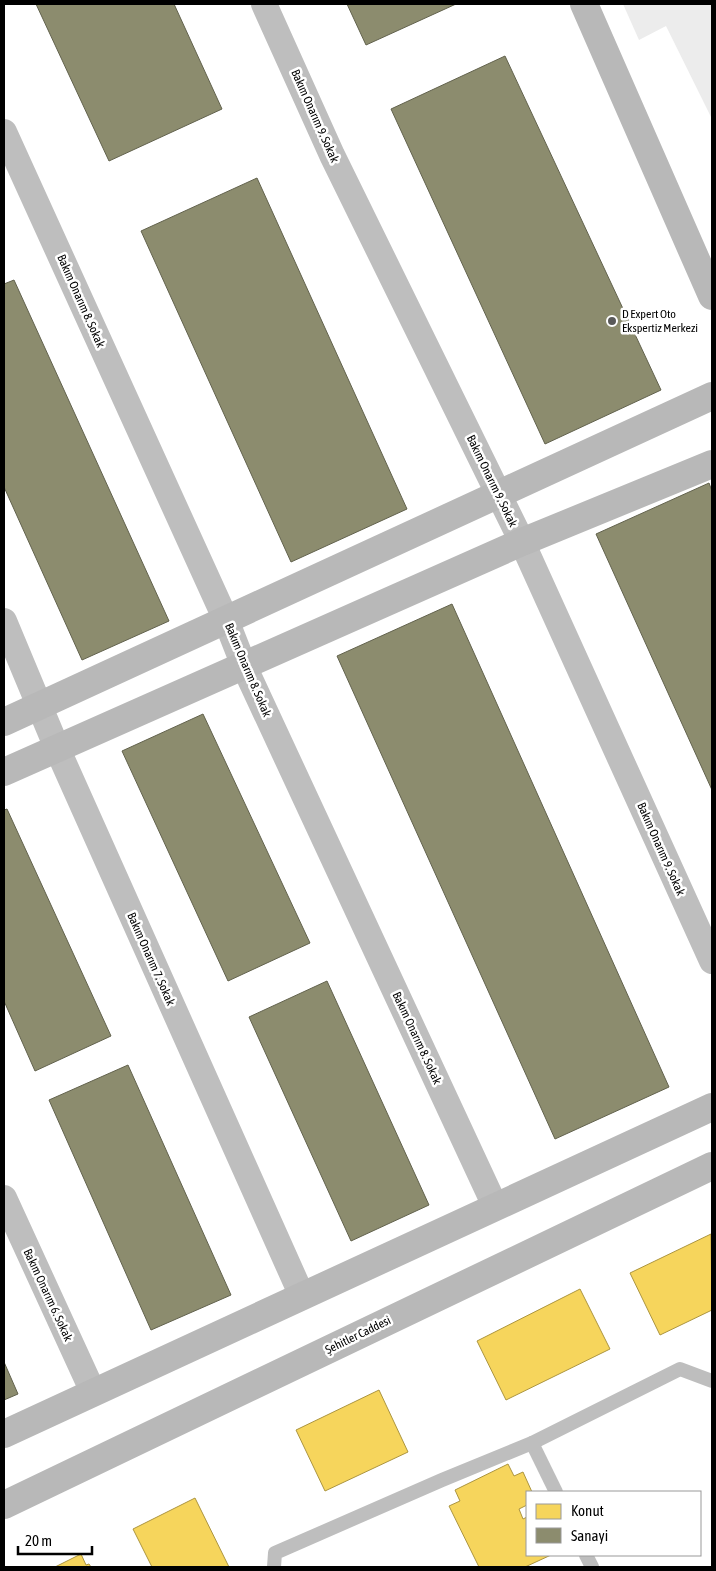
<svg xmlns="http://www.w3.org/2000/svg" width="716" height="1571" font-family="'Asap Condensed',sans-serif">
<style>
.green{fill:#ececec}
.homes{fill:#f6d55c;stroke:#ac9540}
.industry{fill:#8c8c6e;stroke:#62624d}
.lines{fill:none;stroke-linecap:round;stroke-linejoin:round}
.lane{stroke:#bebebe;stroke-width:14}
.street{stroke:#bebebe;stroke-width:26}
.secondary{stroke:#b8b8b8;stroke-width:28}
.poi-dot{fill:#595959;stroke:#fff;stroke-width:2}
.labels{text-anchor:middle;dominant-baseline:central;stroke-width:5;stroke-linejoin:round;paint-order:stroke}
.street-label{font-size:12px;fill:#000;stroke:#fff}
.poi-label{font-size:12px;fill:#000;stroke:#fff;text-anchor:start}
</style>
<rect width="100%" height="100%" fill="#fff"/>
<!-- green -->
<path class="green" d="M623 4H712V119L666 26 639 40Z"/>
<!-- homes -->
<g class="homes">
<path d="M711 1234 712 1310 660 1335 630 1273Z"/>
<path d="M580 1289 610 1349 506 1400 477 1341Z"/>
<path d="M379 1390 408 1452 325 1491 296 1430Z"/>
<path d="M508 1464 514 1476 523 1472 532 1492H527V1505L519 1509 523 1519 527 1517V1555H551L525 1567H479L449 1506 460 1501 455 1490Z"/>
<path d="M195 1498 229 1567H152L133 1529Z"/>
<path d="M81 1554 86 1565 89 1564 91 1567H55Z"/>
</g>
<!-- industry -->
<g class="industry">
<path d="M36 4H174L222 109 109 161Z"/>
<path d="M347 4H456L366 45Z"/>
<path d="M505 56 661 390 545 444 391 109Z"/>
<path d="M257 178 407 509 291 562 141 231Z"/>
<path d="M14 280 169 621 82 660 4 487V284Z"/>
<path d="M709 483 712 491V790L596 534Z"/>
<path d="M452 604 669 1087 555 1139 337 656Z"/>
<path d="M203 714 310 943 228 981 122 751Z"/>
<path d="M7 809 111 1036 35 1071 4 1001V810Z"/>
<path d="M327 981 429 1205 351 1241 249 1017Z"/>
<path d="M128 1065 231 1295 151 1330 49 1100Z"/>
<path d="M4 1362 18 1394 4 1400Z"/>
</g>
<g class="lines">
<!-- lane -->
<g class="lane">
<path d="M532 1443 556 1492"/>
<path d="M586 1555 592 1567"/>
<path d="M274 1567 275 1553 442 1480 532 1443 680 1369 712 1381"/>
</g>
<!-- street -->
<g class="street">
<path d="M264 4 332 155 522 542 712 961"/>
<path d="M4 132 226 620 244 666 495 1206"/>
<path d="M4 621 57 748 302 1296"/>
<path d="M4 1198 93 1392"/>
</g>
<!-- secondary -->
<g class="secondary">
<path d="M584 4 712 296"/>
<path d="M4 722 712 396"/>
<path d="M4 772 522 542 712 464"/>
<path d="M4 1434 712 1107"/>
<path d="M4 1505 712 1166"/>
</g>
</g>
<!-- markers -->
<circle class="poi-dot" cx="612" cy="321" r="5"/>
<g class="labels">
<!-- street labels -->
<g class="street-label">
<text transform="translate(315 116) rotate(66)">Bakım Onarım 9. Sokak</text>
<text transform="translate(81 301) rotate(66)">Bakım Onarım 8. Sokak</text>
<text transform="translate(492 481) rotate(64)">Bakım Onarım 9. Sokak</text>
<text transform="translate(248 670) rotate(67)">Bakım Onarım 8. Sokak</text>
<text transform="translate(661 849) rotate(66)">Bakım Onarım 9. Sokak</text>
<text transform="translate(151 959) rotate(66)">Bakım Onarım 7. Sokak</text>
<text transform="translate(417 1038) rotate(65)">Bakım Onarım 8. Sokak</text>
<text transform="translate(48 1295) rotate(65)">Bakım Onarım 6. Sokak</text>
<text transform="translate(358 1335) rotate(-26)">Şehitler Caddesi</text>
</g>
<!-- poi labels -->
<g class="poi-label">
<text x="622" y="314">D Expert Oto<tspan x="622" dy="14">Ekspertiz Merkezi</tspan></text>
</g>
</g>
<!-- border -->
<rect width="716" height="1571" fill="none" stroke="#000000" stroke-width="10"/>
<!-- legend -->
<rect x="526" y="1491" width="175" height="65" fill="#ffffff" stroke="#999999"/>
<rect x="536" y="1504" width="25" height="15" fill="#f6d55c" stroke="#999999"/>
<text x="571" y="1516" font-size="15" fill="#000000">Konut</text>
<rect x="536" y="1528" width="25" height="15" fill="#8c8c6e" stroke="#999999"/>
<text x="571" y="1541" font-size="15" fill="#000000">Sanayi</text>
<!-- scale -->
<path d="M18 1546v8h74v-8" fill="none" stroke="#000000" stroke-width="2.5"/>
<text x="25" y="1546" font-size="15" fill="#000000" stroke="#ffffff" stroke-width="4" paint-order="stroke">20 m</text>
</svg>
